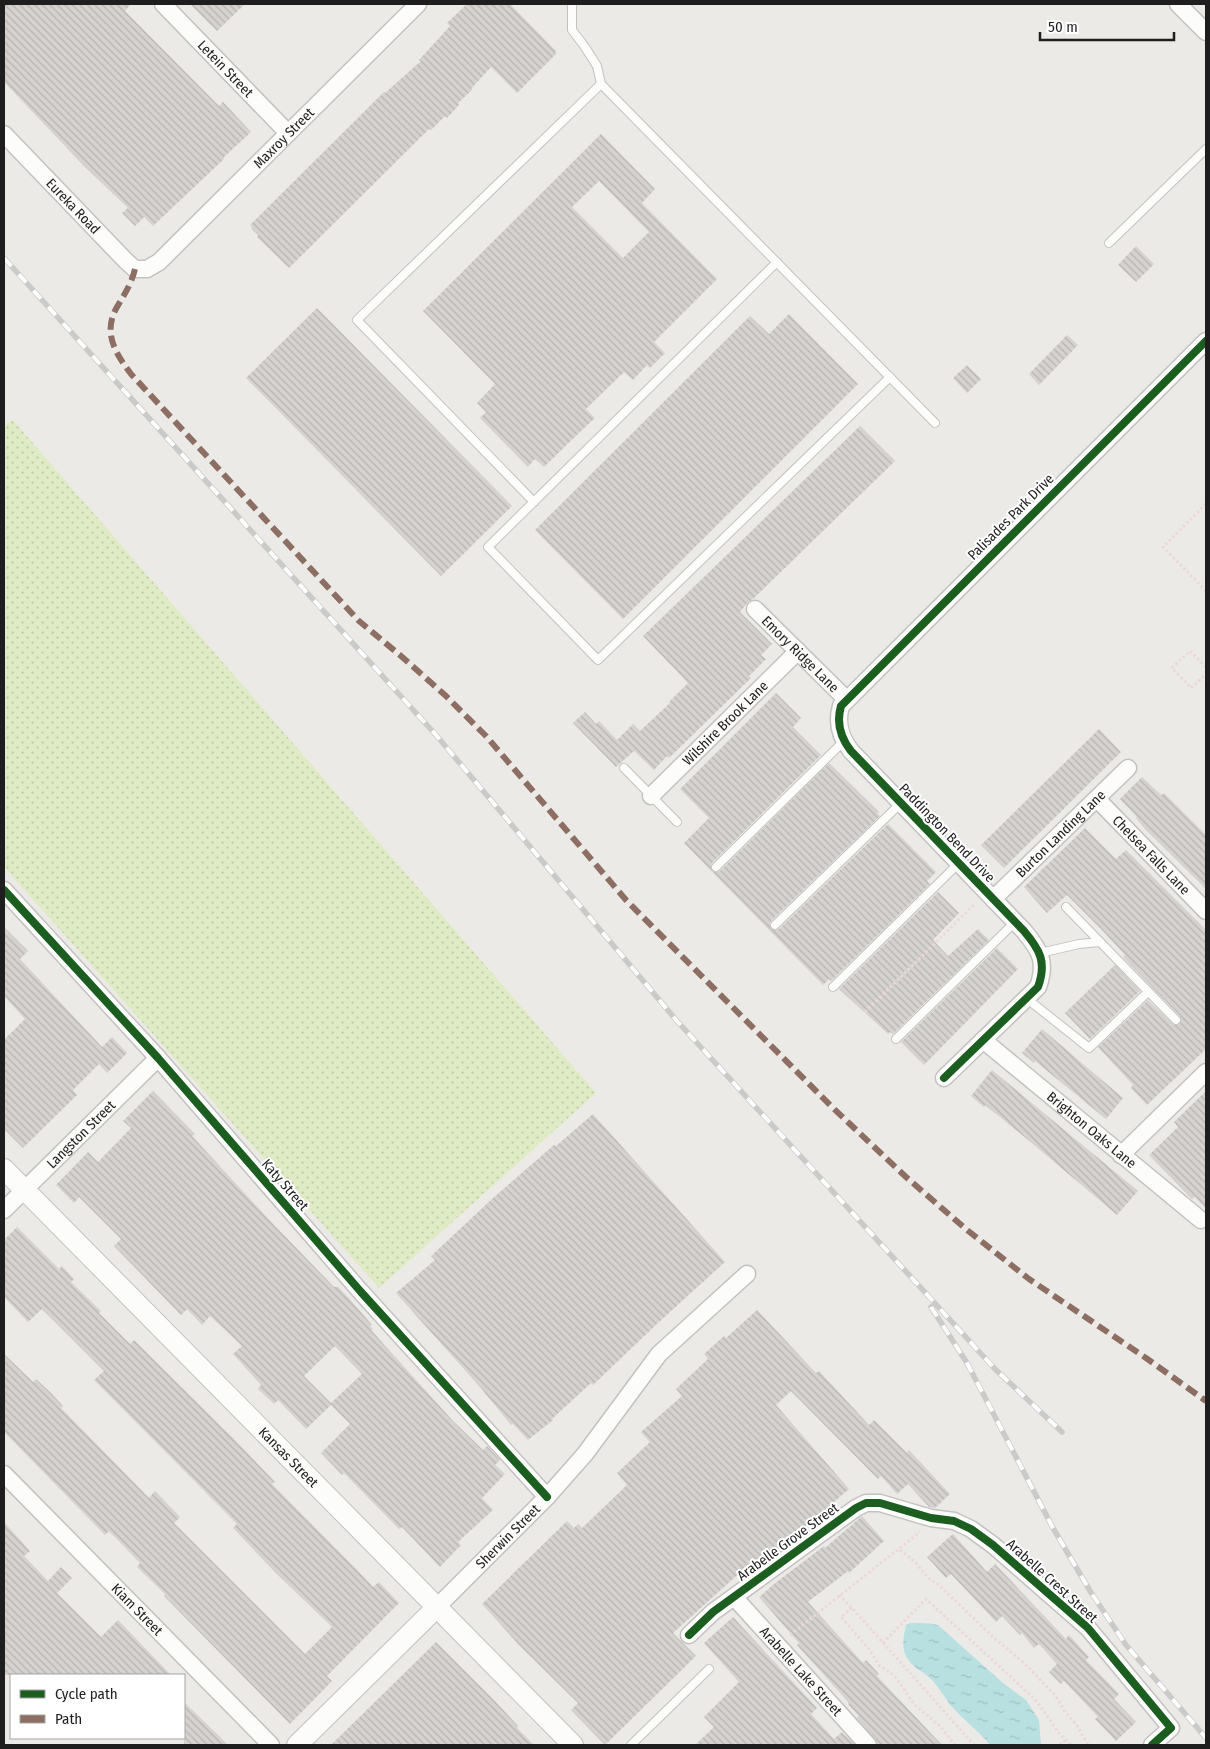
<svg xmlns="http://www.w3.org/2000/svg" width="1210" height="1749" font-family="'Fira Sans Condensed',sans-serif">
<style>
.grass{fill:url(#grass-dots)}
.water{fill:url(#water-ripples)}
.building{fill:url(#building-back-hatch);fill-rule:evenodd}
.lines{fill:none;stroke-linecap:round;stroke-linejoin:round}
.service-casing{stroke:#c3c2c1;stroke-width:10}
.minor-casing{stroke:#c3c2c1;stroke-width:19}
.tertiary-casing{stroke:#c3c2c1;stroke-width:22}
.path{stroke:#ebd8d9;stroke-width:3;stroke-dasharray:2.5 2.5;stroke-linecap:butt}
.service{stroke:#fcfcfb;stroke-width:8}
.minor{stroke:#fcfcfb;stroke-width:16}
.tertiary{stroke:#fcfcfb;stroke-width:20}
.rail-casing{stroke:#cacac9;stroke-width:5.5}
.rail{stroke:#fff;stroke-width:4;stroke-dasharray:11;stroke-linecap:butt}
.quiet{stroke:#8d6e63;stroke-width:6;stroke-dasharray:12 6;stroke-linecap:butt}
.cycleway-casing{stroke:#fff;stroke-width:11}
.cycleway{stroke:#1b5e20;stroke-width:8}
.labels{text-anchor:middle;dominant-baseline:central;stroke-width:4;stroke-linejoin:round;paint-order:stroke}
.street-label{font-size:14px;fill:#1e1e1e;stroke:#fff}
</style>
<defs>
<pattern id="grass-dots" width="8" height="8" patternUnits="userSpaceOnUse" patternTransform="scale(1.25)"><rect width="8" height="8" fill="#dfebc4"/><path d="M2 2h.1M6 6h.1" fill="none" stroke="#bfc9a8" stroke-width="1.8" stroke-linecap="round"/></pattern>
<pattern id="water-ripples" width="26" height="14" patternUnits="userSpaceOnUse" patternTransform="scale(1.25)"><rect width="26" height="14" fill="#b8e0e1"/><path d="M2 4q2-2 4 0t4 0M15 11q2-2 4 0t4 0" fill="none" stroke="#9ec0c1"/></pattern>
<pattern id="building-back-hatch" width="6" height="6" patternUnits="userSpaceOnUse" patternTransform="scale(1.25)"><rect width="6" height="6" fill="#d5d2cf"/><path d="M-1 5l2 2M0 0l6 6M5-1l2 2" fill="none" stroke="#b6b4b1"/></pattern>
</defs>
<rect width="100%" height="100%" fill="#eceae7"/>
<!-- grass -->
<path class="grass" d="M12 419 596 1093 379 1288 4 867V427Z"/>
<!-- water -->
<path class="water" d="M910 1623C920 1623 929 1623 938 1625L1003 1683 1026 1700 1039 1720 1041 1745H990C980 1732 966 1722 955 1710 946 1701 940 1688 931 1679 923 1671 911 1667 906 1656 901 1646 904 1635 906 1625Z"/>
<!-- building -->
<g class="building">
<path d="M4 4H131L125 11 219 106 223 102 251 132 223 158 224 159 153 226 144 217 135 226 122 213 128 208 85 167 4 82Z"/>
<path d="M190 4H245L217 31Z"/>
<path d="M467 4H510L556 51 555 52 556 54 517 93 491 67 471 89 472 90 458 103 459 105 447 118 445 116 431 130 429 129 289 268 257 237 258 235 251 228 252 227 250 225 384 92 385 93 421 61 419 60 450 26 447 23Z"/>
<path d="M601 134 655 189 642 203 717 279 654 342 665 353 650 368 647 365 633 380 624 372 586 409 595 418 580 432 544 467 535 459 528 467 480 418 486 412 477 403 495 384 423 311ZM599 181 649 232 623 258 572 207Z"/>
<path d="M1136 246 1154 264 1136 282 1118 265Z"/>
<path d="M317 308 512 506 441 576 246 378Z"/>
<path d="M789 314 858 384 623 619 535 530 750 316 769 334Z"/>
<path d="M1067 335 1078 345 1039 385 1029 374Z"/>
<path d="M967 365 981 379 967 393 953 378Z"/>
<path d="M860 426 895 461 753 599 748 602 740 612 772 644 761 655 766 659 749 676 751 678 669 758 667 756 654 770 634 751 616 767 573 723 585 712 596 724 599 721 617 740 633 724 640 731 670 703 669 702 688 683 643 636Z"/>
<path d="M776 693 801 718 793 727 821 755 712 863 711 866 712 871 715 872 720 871 829 763 879 812 877 813 880 816 771 921 770 924 771 929 774 930 779 929 888 824 936 872 927 881 930 884 831 981 829 979 823 985 684 843 709 818 680 789Z"/>
<path d="M1099 729 1121 752 1004 868 981 845Z"/>
<path d="M1142 777 1160 794 1162 795 1164 793 1206 835V889L1145 829 1136 818 1137 817 1120 799Z"/>
<path d="M1085 828 1116 859 1126 850 1206 930V1049L1147 1105 1131 1088 1133 1085 1098 1047 1148 1000 1174 1025 1180 1024V1016L1123 957 1125 955 1102 930 1067 895 1047 913 1024 887Z"/>
<path d="M938 892 959 913 933 940 948 956 978 929 989 940 893 1034 890 1032 888 1034 839 989Z"/>
<path d="M4 927 28 951 20 959 102 1047 112 1037 127 1053 107 1073 99 1064 73 1090 77 1095 23 1148 4 1129V1040L25 1019 4 996Z"/>
<path d="M997 948 1018 969 924 1065 901 1042Z"/>
<path d="M1115 965 1140 991 1090 1039 1065 1013Z"/>
<path d="M1042 1029 1123 1098 1106 1119 1035 1061 1034 1063 1022 1053Z"/>
<path d="M992 1070 1138 1191 1117 1215 1027 1139 985 1105 984 1107 971 1096Z"/>
<path d="M153 1091 195 1134 192 1136 275 1226 334 1287H338L348 1297 372 1325 370 1326 373 1329 371 1330 453 1421 483 1450 487 1446 500 1460 495 1465 505 1474 482 1498 493 1510 458 1542 461 1545 440 1567 402 1527 399 1529 344 1473 342 1475 321 1453 350 1424 331 1405 306 1429 278 1400 274 1404 258 1389 261 1385 233 1354 242 1346 210 1316 202 1325 187 1309 181 1315 114 1246 121 1239 79 1197 74 1203 56 1185 88 1152 98 1162 131 1128 123 1121ZM335 1346 362 1374 331 1403 304 1376Z"/>
<path d="M1206 1091V1209L1195 1197 1192 1199 1149 1155 1178 1127 1174 1122Z"/>
<path d="M593 1114 725 1262 659 1322 593 1385 591 1383 552 1419 553 1420 528 1440 513 1424 511 1425 480 1387 396 1293 435 1260 431 1256 492 1199 554 1145 556 1146Z"/>
<path d="M17 1227 59 1269 62 1266 74 1279 71 1282 101 1311 99 1313 130 1344 134 1340 234 1439 275 1482 272 1484 360 1573 373 1587 379 1582 399 1603 327 1676 332 1681 290 1724 164 1596 165 1594 137 1567 140 1563 109 1531 105 1535 4 1432V1354L33 1382 36 1379 51 1393 63 1406 61 1408 149 1498 155 1491 180 1517 174 1523 305 1654 332 1627 276 1573 233 1528 237 1524 94 1380 104 1371 42 1309 28 1322 4 1297V1240Z"/>
<path d="M757 1310 816 1373 819 1371 869 1425 874 1420 907 1453 909 1450 950 1494 935 1508 929 1507 908 1484 897 1494 881 1476 878 1479 791 1391 776 1405 849 1489 759 1566 754 1560 673 1633 696 1656 605 1745 571 1710 578 1703 519 1645 482 1604 567 1521 574 1528 578 1524 582 1528 627 1485 617 1473 650 1442 641 1432 682 1396 676 1389 708 1359 704 1354 724 1336 726 1338Z"/>
<path d="M862 1516 884 1541 849 1573 848 1571 808 1602 863 1663 866 1660 879 1674 877 1676 942 1745H878L876 1739 857 1718 859 1716 848 1704 849 1703 797 1645 799 1643 759 1597 774 1584 824 1546 825 1548Z"/>
<path d="M4 1522 30 1551 24 1556 48 1581 61 1567 72 1578 57 1593 101 1637 118 1620 171 1675H4Z"/>
<path d="M953 1534 987 1572 995 1564 1066 1639 1069 1635 1089 1657 1086 1660 1119 1694 1114 1699 1136 1722 1116 1741 1095 1719 1098 1717 1064 1681 1061 1684 1049 1672 1057 1664 1039 1644 1034 1648 1022 1633 1020 1635 1002 1616 996 1622 951 1574 946 1578 927 1557Z"/>
<path d="M733 1617 817 1708 811 1714 834 1739 842 1732 855 1745H695L714 1727 704 1717 739 1682 704 1643Z"/>
<path d="M436 1642 493 1699 518 1726 517 1728 534 1745H331Z"/>
<path d="M184 1702 219 1736 228 1745H184Z"/>
</g>
<g class="lines">
<defs>
<g id="service">
<path d="M572 4V30L585 47 597 66 601 84 935 423"/>
<path d="M1109 243 1206 149"/>
<path d="M777 262 488 547 598 660 890 377"/>
<path d="M534 502 357 320 601 84"/>
<path d="M624 768 677 822"/>
<path d="M716 867 844 741"/>
<path d="M1066 907 1176 1020"/>
<path d="M775 925 901 803"/>
<path d="M1040 953 1079 944 1100 942"/>
<path d="M833 987 959 863"/>
<path d="M1026 998 1089 1048 1148 992"/>
<path d="M896 1039 1015 922"/>
<path d="M631 1745 709 1669"/>
</g>
<g id="minor">
<path id="s1" d="M163 4 288 133"/>
<path d="M1178 4 1206 32"/>
<path id="s2" d="M4 134 126 261 135 269H147L159 262 418 4"/>
<path id="s3" d="M755 609 846 699"/>
<path id="s4" d="M651 796 798 651"/>
<path id="s5" d="M1097 799 1206 911"/>
<path d="M4 890 158 1058 361 1292 547 1497"/>
<path id="s6" d="M993 899 1128 768"/>
<path id="s7" d="M983 1040 1201 1220"/>
<path d="M944 1078 1038 987C1047 962 1040 950 1024 931L851 751C840 737 836 723 841 706L1206 341"/>
<path d="M1121 1155 1206 1072"/>
<path id="s8" d="M4 1210 158 1058"/>
<path id="s9" d="M4 1474 271 1745"/>
<path id="s10" d="M734 1597 868 1745"/>
<path id="s11" d="M437 1607 547 1497 585 1454 659 1354 747 1274"/>
<path d="M689 1635 713 1612 856 1508 866 1503H880L931 1518 954 1521 971 1529 993 1545 1088 1628 1171 1728 1152 1745"/>
</g>
<g id="tertiary">
<path id="s12" d="M4 1169 573 1745"/>
<path d="M297 1745 437 1607"/>
</g>
</defs>
<!-- service casing -->
<use href="#service" class="service-casing"/>
<!-- minor casing -->
<use href="#minor" class="minor-casing"/>
<!-- tertiary casing -->
<use href="#tertiary" class="tertiary-casing"/>
<!-- path -->
<g class="path">
<path d="M1206 504 1163 547 1206 591"/>
<path d="M1206 667 1190 651 1172 668 1191 688 1206 674"/>
<path d="M865 1012 975 904"/>
<path d="M900 1550 916 1563 928 1578 939 1585 993 1637 1023 1662 1055 1695 1064 1710 1078 1727 1088 1745"/>
<path d="M839 1595 853 1609 974 1745"/>
<path d="M852 1608 841 1617 869 1649 879 1665 892 1674 897 1679 914 1704 940 1726 955 1745"/>
<path d="M790 1635 920 1532"/>
<path d="M883 1643 926 1599 1035 1699 1059 1733 1071 1745"/>
<path d="M1060 1745 1066 1740"/>
</g>
<!-- service -->
<use href="#service" class="service"/>
<!-- minor -->
<use href="#minor" class="minor"/>
<!-- tertiary -->
<use href="#tertiary" class="tertiary"/>
<defs>
<g id="rail">
<path d="M4 258 436 735 677 1021 995 1369 1062 1432"/>
<path d="M931 1307 967 1363 1053 1528 1090 1591 1126 1645 1206 1738"/>
</g>
</defs>
<!-- rail casing -->
<use href="#rail" class="rail-casing"/>
<!-- rail -->
<use href="#rail" class="rail"/>
<!-- quiet -->
<path class="quiet" d="M135 269C131 285 125 293 117 307 102 333 116 354 131 374L359 621 401 656 446 696 486 736 626 900 833 1108 906 1177 967 1230 1029 1279 1146 1358 1206 1401"/>
<defs>
<g id="cycleway">
<path d="M4 890 158 1058 361 1292 547 1497"/>
<path d="M944 1078 1038 987C1047 962 1040 950 1024 931L851 751C840 737 836 723 841 706L1206 341"/>
<path d="M689 1635 713 1612 856 1508 866 1503H880L931 1518 954 1521 971 1529 993 1545 1088 1628 1171 1728 1152 1745"/>
</g>
</defs>
<!-- cycleway casing -->
<use href="#cycleway" class="cycleway-casing"/>
<!-- cycleway -->
<use href="#cycleway" class="cycleway"/>
</g>
<g class="labels">
<!-- street labels -->
<g class="street-label">
<text stroke="none"><textPath href="#s1" startOffset="90">Letein Street</textPath></text>
<text stroke="none"><textPath href="#s2" startOffset="390">Maxroy Street</textPath></text>
<text stroke="none"><textPath href="#s2" startOffset="100">Eureka Road</textPath></text>
<text transform="translate(1011 517) rotate(-45)">Palisades Park Drive</text>
<text stroke="none"><textPath href="#s3" startOffset="64">Emory Ridge Lane</textPath></text>
<text stroke="none"><textPath href="#s4" startOffset="104">Wilshire Brook Lane</textPath></text>
<text transform="translate(947 833) rotate(46)">Paddington Bend Drive</text>
<text stroke="none"><textPath href="#s6" startOffset="94">Burton Landing Lane</textPath></text>
<text stroke="none"><textPath href="#s5" startOffset="78">Chelsea Falls Lane</textPath></text>
<text stroke="none"><textPath href="#s7" startOffset="141">Brighton Oaks Lane</textPath></text>
<text stroke="none"><textPath href="#s8" startOffset="108">Langston Street</textPath></text>
<text transform="translate(285 1185) rotate(49)">Katy Street</text>
<text stroke="none"><textPath href="#s12" startOffset="405">Kansas Street</textPath></text>
<text stroke="none"><textPath href="#s11" startOffset="100">Sherwin Street</textPath></text>
<text transform="translate(788 1542) rotate(-36)">Arabelle Grove Street</text>
<text transform="translate(1052 1581) rotate(42)">Arabelle Crest Street</text>
<text stroke="none"><textPath href="#s9" startOffset="190">Kiam Street</textPath></text>
<text stroke="none"><textPath href="#s10" startOffset="100">Arabelle Lake Street</textPath></text>
</g>
</g>
<!-- border -->
<rect width="1210" height="1749" fill="none" stroke="#1e1e1e" stroke-width="10"/>
<!-- legend -->
<rect x="10" y="1674" width="175" height="65" fill="#ffffff" stroke="#a5a5a5"/>
<rect x="20" y="1690" width="25" height="8" fill="#1b5e20" stroke="#a5a5a5"/>
<text x="55" y="1699" font-size="15" fill="#1e1e1e">Cycle path</text>
<rect x="20" y="1715" width="25" height="8" fill="#8d6e63" stroke="#a5a5a5"/>
<text x="55" y="1724" font-size="15" fill="#1e1e1e">Path</text>
<!-- scale -->
<path d="M1040 32v8h134v-8" fill="none" stroke="#1e1e1e" stroke-width="2.5"/>
<text x="1048" y="32" font-size="15" fill="#1e1e1e" stroke="#ffffff" stroke-width="4" paint-order="stroke">50 m</text>
</svg>
